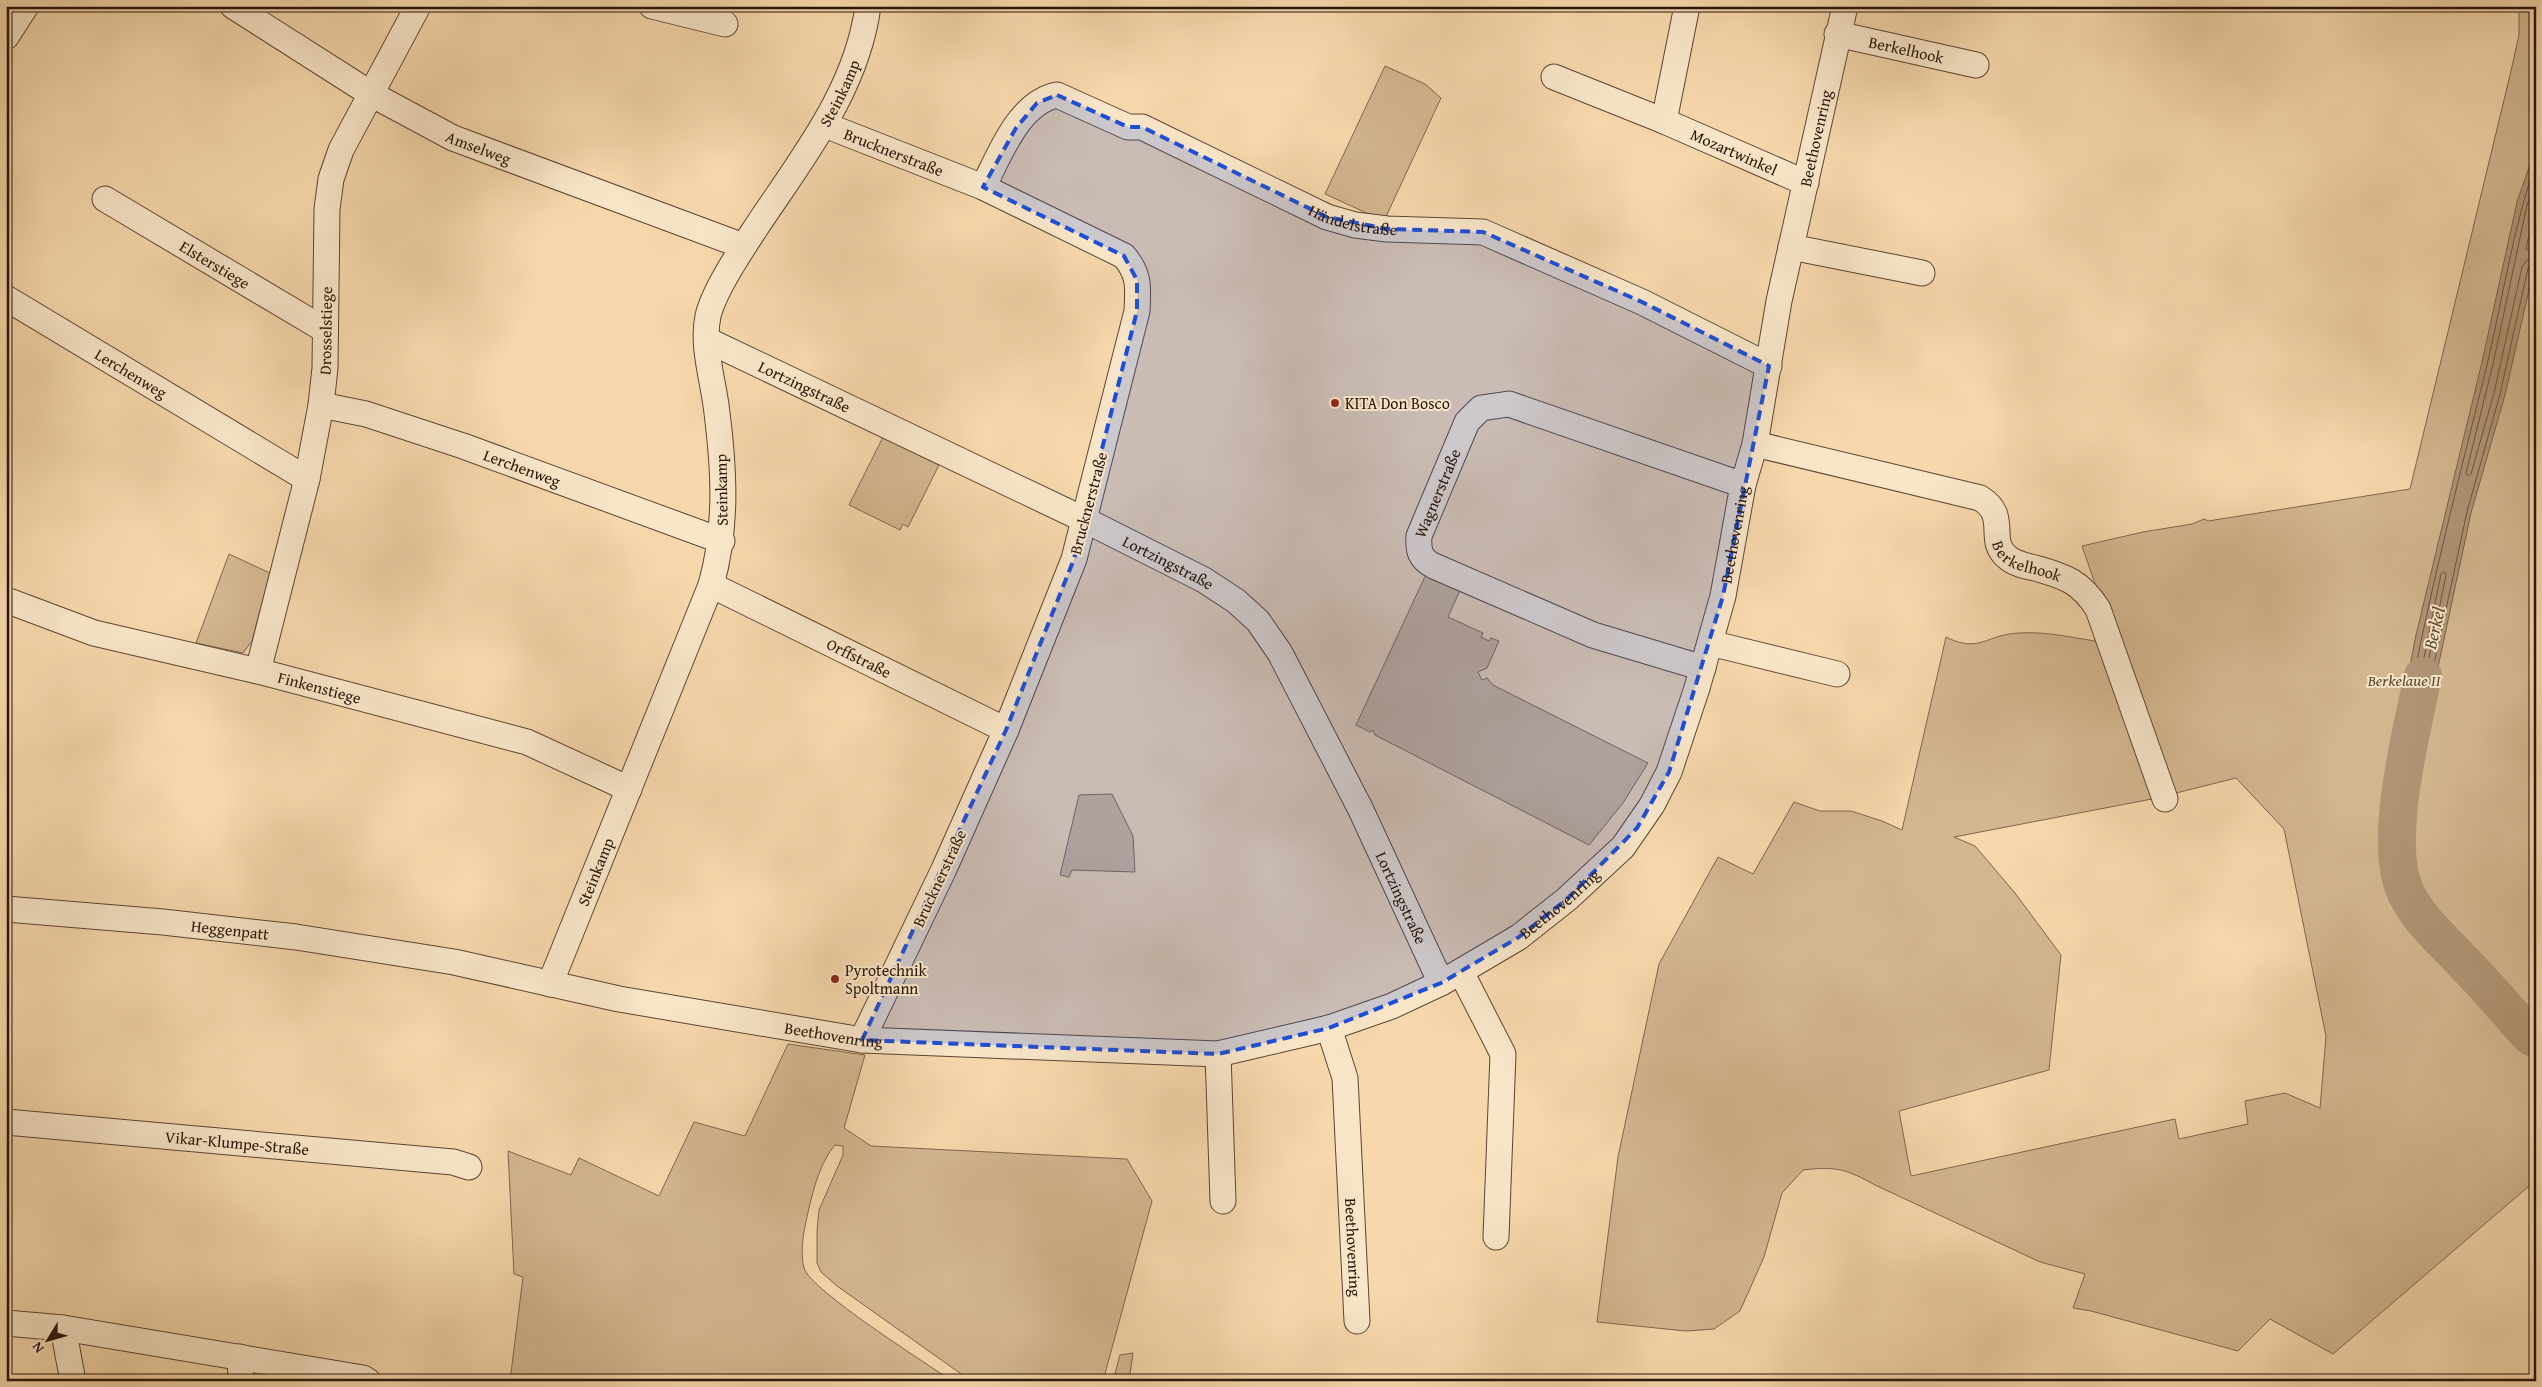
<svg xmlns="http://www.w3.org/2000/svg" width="2542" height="1387" font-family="'Gentium Book Plus',serif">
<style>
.green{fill:#d3b791;stroke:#7e664e}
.water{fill:#b09575;stroke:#7a614b}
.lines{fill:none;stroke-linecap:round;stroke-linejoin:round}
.shore{stroke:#6c5440;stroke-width:1}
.river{stroke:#b09575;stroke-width:38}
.street-casing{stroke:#5c4533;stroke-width:27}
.street{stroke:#f9e6c9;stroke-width:25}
.marked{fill:#1d4ed8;fill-opacity:0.2;stroke:#1d4ed8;stroke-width:4;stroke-dasharray:10 6;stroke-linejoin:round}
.poi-dot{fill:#8f2418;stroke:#f9e6c9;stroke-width:2}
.labels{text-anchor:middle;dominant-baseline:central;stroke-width:4;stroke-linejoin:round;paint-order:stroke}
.street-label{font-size:16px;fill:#28140b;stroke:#f9e6c9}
.poi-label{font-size:16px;fill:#28140b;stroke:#f9e6c9;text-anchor:start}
.park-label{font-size:16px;font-style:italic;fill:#5b4533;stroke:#f9e6c9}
.water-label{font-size:18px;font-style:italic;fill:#5e4835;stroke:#f9e6c9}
</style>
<rect width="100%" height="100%" fill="#f6d8ac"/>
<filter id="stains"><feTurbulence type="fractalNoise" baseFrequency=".004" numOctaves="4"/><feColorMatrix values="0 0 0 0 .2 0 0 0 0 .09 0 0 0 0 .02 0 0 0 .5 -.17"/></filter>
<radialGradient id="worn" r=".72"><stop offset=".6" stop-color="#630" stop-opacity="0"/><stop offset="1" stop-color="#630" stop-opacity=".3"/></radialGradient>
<!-- green -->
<g class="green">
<path d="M2519 6H2536V1180L2333 1354 2270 1319 2238 1351 2091 1311 2073 1308 2085 1274 2040 1262 1875 1185C1846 1169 1836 1166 1803 1170L1782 1193 1764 1257 1740 1311 1714 1329 1686 1331 1597 1322 1618 1157 1659 964 1718 857 1753 874 1794 802 1820 811H1851L1882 821 1902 830 1946 637C1979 654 1987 634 2019 633 2048 631 2079 639 2107 643L2152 799 1954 837 1975 846 2015 893 2061 955 2049 1070 1899 1111 1911 1176 2175 1119 2179 1139 2248 1124 2245 1101 2285 1093 2320 1108 2326 1036 2284 829 2236 778 2168 795 2082 546 2143 532 2192 524 2204 519 2208 521 2410 489 2511 71 2519 35Z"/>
<path d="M1385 66 1425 84 1441 98 1384 221 1325 194Z"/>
<path d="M883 437 939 465 908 527 903 524 900 530 849 505Z"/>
<path d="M229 554 270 573 252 641 243 653 196 643Z"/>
<path d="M1428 570 1462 586 1448 617 1483 633 1481 637 1489 641 1491 638 1499 641 1487 668 1478 672 1482 680 1487 678 1493 685 1648 763 1623 803 1589 845 1375 735 1373 730 1370 732 1356 725Z"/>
<path d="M1112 794 1133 836 1135 872 1072 870 1069 877 1060 875 1079 795Z"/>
<path d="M788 1044 865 1055 844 1128 871 1146 1127 1159 1152 1201 1103 1381H971L837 1286 821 1272 817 1263V1231L819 1210 843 1155V1146L835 1145C821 1161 814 1187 809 1208 805 1226 799 1249 804 1268 810 1290 926 1363 952 1381H510L523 1277 514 1274 508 1151 571 1175 579 1158 659 1196 694 1122 745 1136Z"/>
<path d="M1133 1353 1129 1381H1113L1120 1355Z"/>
</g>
<!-- water -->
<g class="water">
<path d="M2536 147V259L2505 395 2471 513 2425 728 2399 723 2416 635 2482 362 2517 202Z"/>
<path d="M2397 735 2424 740C2419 782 2406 845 2418 884L2395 895C2389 879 2382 863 2380 847 2377 810 2390 771 2397 735Z"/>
</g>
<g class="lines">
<!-- shore -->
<g class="shore">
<path d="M2536 162C2513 228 2503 297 2487 365 2458 482 2428 598 2406 716L2407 719 2420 722 2422 720 2467 512 2500 394 2528 268 2536 264"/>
<path d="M2536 181 2527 205 2493 364 2466 473 2468 476 2471 474 2494 393 2522 267 2527 260 2536 258"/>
<path d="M2536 204 2526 249 2528 251 2536 250"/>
<path d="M2444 572 2446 575 2424 682 2421 684 2419 682 2441 574Z"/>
<path d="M2403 742 2418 747 2408 848 2411 880 2399 887C2372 859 2394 778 2400 744Z"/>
<path d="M2407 749 2411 752 2402 847 2403 869 2400 871C2382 853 2395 802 2400 779 2401 770 2402 756 2407 749Z"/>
</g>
<!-- river -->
<path class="river" d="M2423 676C2412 730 2382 843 2406 893 2419 920 2441 938 2461 960 2485 984 2507 1010 2530 1036L2536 1039"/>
<defs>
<g id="street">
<path id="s1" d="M233 6 371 94 453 138 743 246"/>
<path d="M652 6 725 24"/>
<path id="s2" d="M1837 34 1976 65"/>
<path d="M6 37 26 6"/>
<path id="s3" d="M1554 77 1664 121 1806 183"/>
<path d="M1664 121 1687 6"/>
<path id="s4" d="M825 125 983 187 1124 256C1140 275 1138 287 1137 311L1074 559 1006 730 944 869 862 1040"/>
<path id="s5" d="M983 187C1000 155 1018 103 1057 95L1128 127H1142L1327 217 1355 225 1387 229 1483 232 1642 302 1769 366"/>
<path id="s6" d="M105 199 325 330"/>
<path d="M1791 247 1922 273"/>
<path id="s7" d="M6 298 307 479"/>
<path id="s8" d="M707 340 1085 520 1204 580 1236 601 1258 621 1280 653 1360 808 1441 983"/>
<path id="s9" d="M321 405 366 414 463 446 722 541"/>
<path id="s10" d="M1755 444 1980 498C2010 516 1986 540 2007 557 2015 564 2025 566 2035 568 2065 576 2081 582 2098 609L2165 799"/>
<path id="s11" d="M711 585 1006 730"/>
<path id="s12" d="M6 600 94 633 258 671 527 742 629 789"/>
<path d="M1710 643 1837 674"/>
<path id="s13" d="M1703 668 1593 635 1434 566C1420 559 1418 551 1419 536L1467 422 1481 408 1509 404 1743 485"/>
<path id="s14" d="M258 671 307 479 321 405 325 368 327 209 331 179 341 150 418 6"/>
<path id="s15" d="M6 909 163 922 296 937 454 962 619 999 862 1040 1218 1054 1329 1028 1392 1006 1441 983 1519 937 1567 899 1623 847 1652 805 1669 772 1697 688 1723 596 1743 485 1755 444 1779 301 1845 6"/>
<path d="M1461 972 1503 1054 1496 1237"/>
<path id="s16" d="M550 984 711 585C728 525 724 466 716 405 712 377 702 344 708 316 714 290 742 249 757 226 802 158 857 90 868 6"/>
<path id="s17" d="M1329 1028 1345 1078 1357 1321"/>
<path d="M1218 1054 1223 1201"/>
<path id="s18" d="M6 1122 453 1162 469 1167"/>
<path d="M6 1323 63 1328 363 1378 368 1381"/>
<path d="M63 1328 73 1381"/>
<path d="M240 1357 241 1381"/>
</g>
</defs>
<!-- street casing -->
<use href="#street" class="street-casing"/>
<!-- street -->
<use href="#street" class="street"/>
</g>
<!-- marked area -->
<path class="marked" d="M1057 95 1128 127H1142L1327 217 1387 229 1483 232 1642 302 1769 366 1723 596 1669 772 1637 828 1567 899 1519 937 1441 983 1329 1028 1218 1054 862 1040 1006 730 1074 559 1137 311V280L1124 256 983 187 1016 128 1037 103Z"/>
<!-- markers -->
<g class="poi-dot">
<circle cx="1335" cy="403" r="5"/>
<circle cx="835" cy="979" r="5"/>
</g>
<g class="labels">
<!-- street labels -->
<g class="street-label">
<text stroke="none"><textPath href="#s2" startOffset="71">Berkelhook</textPath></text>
<text stroke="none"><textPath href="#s16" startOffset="961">Steinkamp</textPath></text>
<text stroke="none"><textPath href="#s15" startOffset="2426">Beethovenring</textPath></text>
<text stroke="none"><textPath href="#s1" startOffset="284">Amselweg</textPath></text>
<text stroke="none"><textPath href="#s4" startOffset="74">Brucknerstraße</textPath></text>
<text stroke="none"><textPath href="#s3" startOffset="195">Mozartwinkel</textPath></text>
<text stroke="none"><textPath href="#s5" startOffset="446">Händelstraße</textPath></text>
<text stroke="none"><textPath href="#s6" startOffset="128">Elsterstiege</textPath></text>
<text stroke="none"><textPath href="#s14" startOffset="348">Drosselstiege</textPath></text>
<text stroke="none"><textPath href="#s7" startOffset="146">Lerchenweg</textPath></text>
<text stroke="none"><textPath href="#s8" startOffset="108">Lortzingstraße</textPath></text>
<text stroke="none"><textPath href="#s9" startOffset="211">Lerchenweg</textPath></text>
<text transform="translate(721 490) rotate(-91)">Steinkamp</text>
<text stroke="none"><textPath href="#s13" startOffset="371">Wagnerstraße</textPath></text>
<text transform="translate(1088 503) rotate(-75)">Brucknerstraße</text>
<text stroke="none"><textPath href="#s15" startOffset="2021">Beethovenring</textPath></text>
<text stroke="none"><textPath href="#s10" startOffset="319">Berkelhook</textPath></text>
<text stroke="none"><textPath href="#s8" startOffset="512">Lortzingstraße</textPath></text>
<text stroke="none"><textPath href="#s11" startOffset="165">Orffstraße</textPath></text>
<text stroke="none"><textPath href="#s12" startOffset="326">Finkenstiege</textPath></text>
<text stroke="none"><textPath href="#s16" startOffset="121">Steinkamp</textPath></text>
<text transform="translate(939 878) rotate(-65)">Brucknerstraße</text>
<text stroke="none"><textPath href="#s8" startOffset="932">Lortzingstraße</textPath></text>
<text stroke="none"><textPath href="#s15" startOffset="1601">Beethovenring</textPath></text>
<text stroke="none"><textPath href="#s15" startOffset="225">Heggenpatt</textPath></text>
<text stroke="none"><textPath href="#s15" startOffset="838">Beethovenring</textPath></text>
<text stroke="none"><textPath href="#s18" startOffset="232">Vikar-Klumpe-Straße</textPath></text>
<text stroke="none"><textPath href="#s17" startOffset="222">Beethovenring</textPath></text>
</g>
<!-- poi labels -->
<g class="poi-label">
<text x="1345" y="403">KITA Don Bosco</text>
<text x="845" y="970">Pyrotechnik<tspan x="845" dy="18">Spoltmann</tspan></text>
</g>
<!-- park labels -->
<g class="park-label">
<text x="2404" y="680">Berkelaue II</text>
</g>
<!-- water labels -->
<g class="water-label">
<text transform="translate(2434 628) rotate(-77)">Berkel</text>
</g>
</g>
<!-- margin -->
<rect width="2542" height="1387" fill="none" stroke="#f6d8ac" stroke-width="25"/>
<rect x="8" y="8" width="2527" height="1372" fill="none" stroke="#28140b" stroke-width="2.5"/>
<rect x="12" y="12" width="2517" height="1362" fill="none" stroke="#28140b"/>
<!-- north arrow -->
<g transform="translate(48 1340) rotate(233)" stroke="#f9e6c9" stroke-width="4" paint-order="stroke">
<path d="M0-4L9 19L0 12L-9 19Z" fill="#28140b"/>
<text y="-8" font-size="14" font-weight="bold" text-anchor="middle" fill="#28140b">N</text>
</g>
<rect width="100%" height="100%" filter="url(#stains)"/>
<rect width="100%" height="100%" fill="url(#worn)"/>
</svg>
